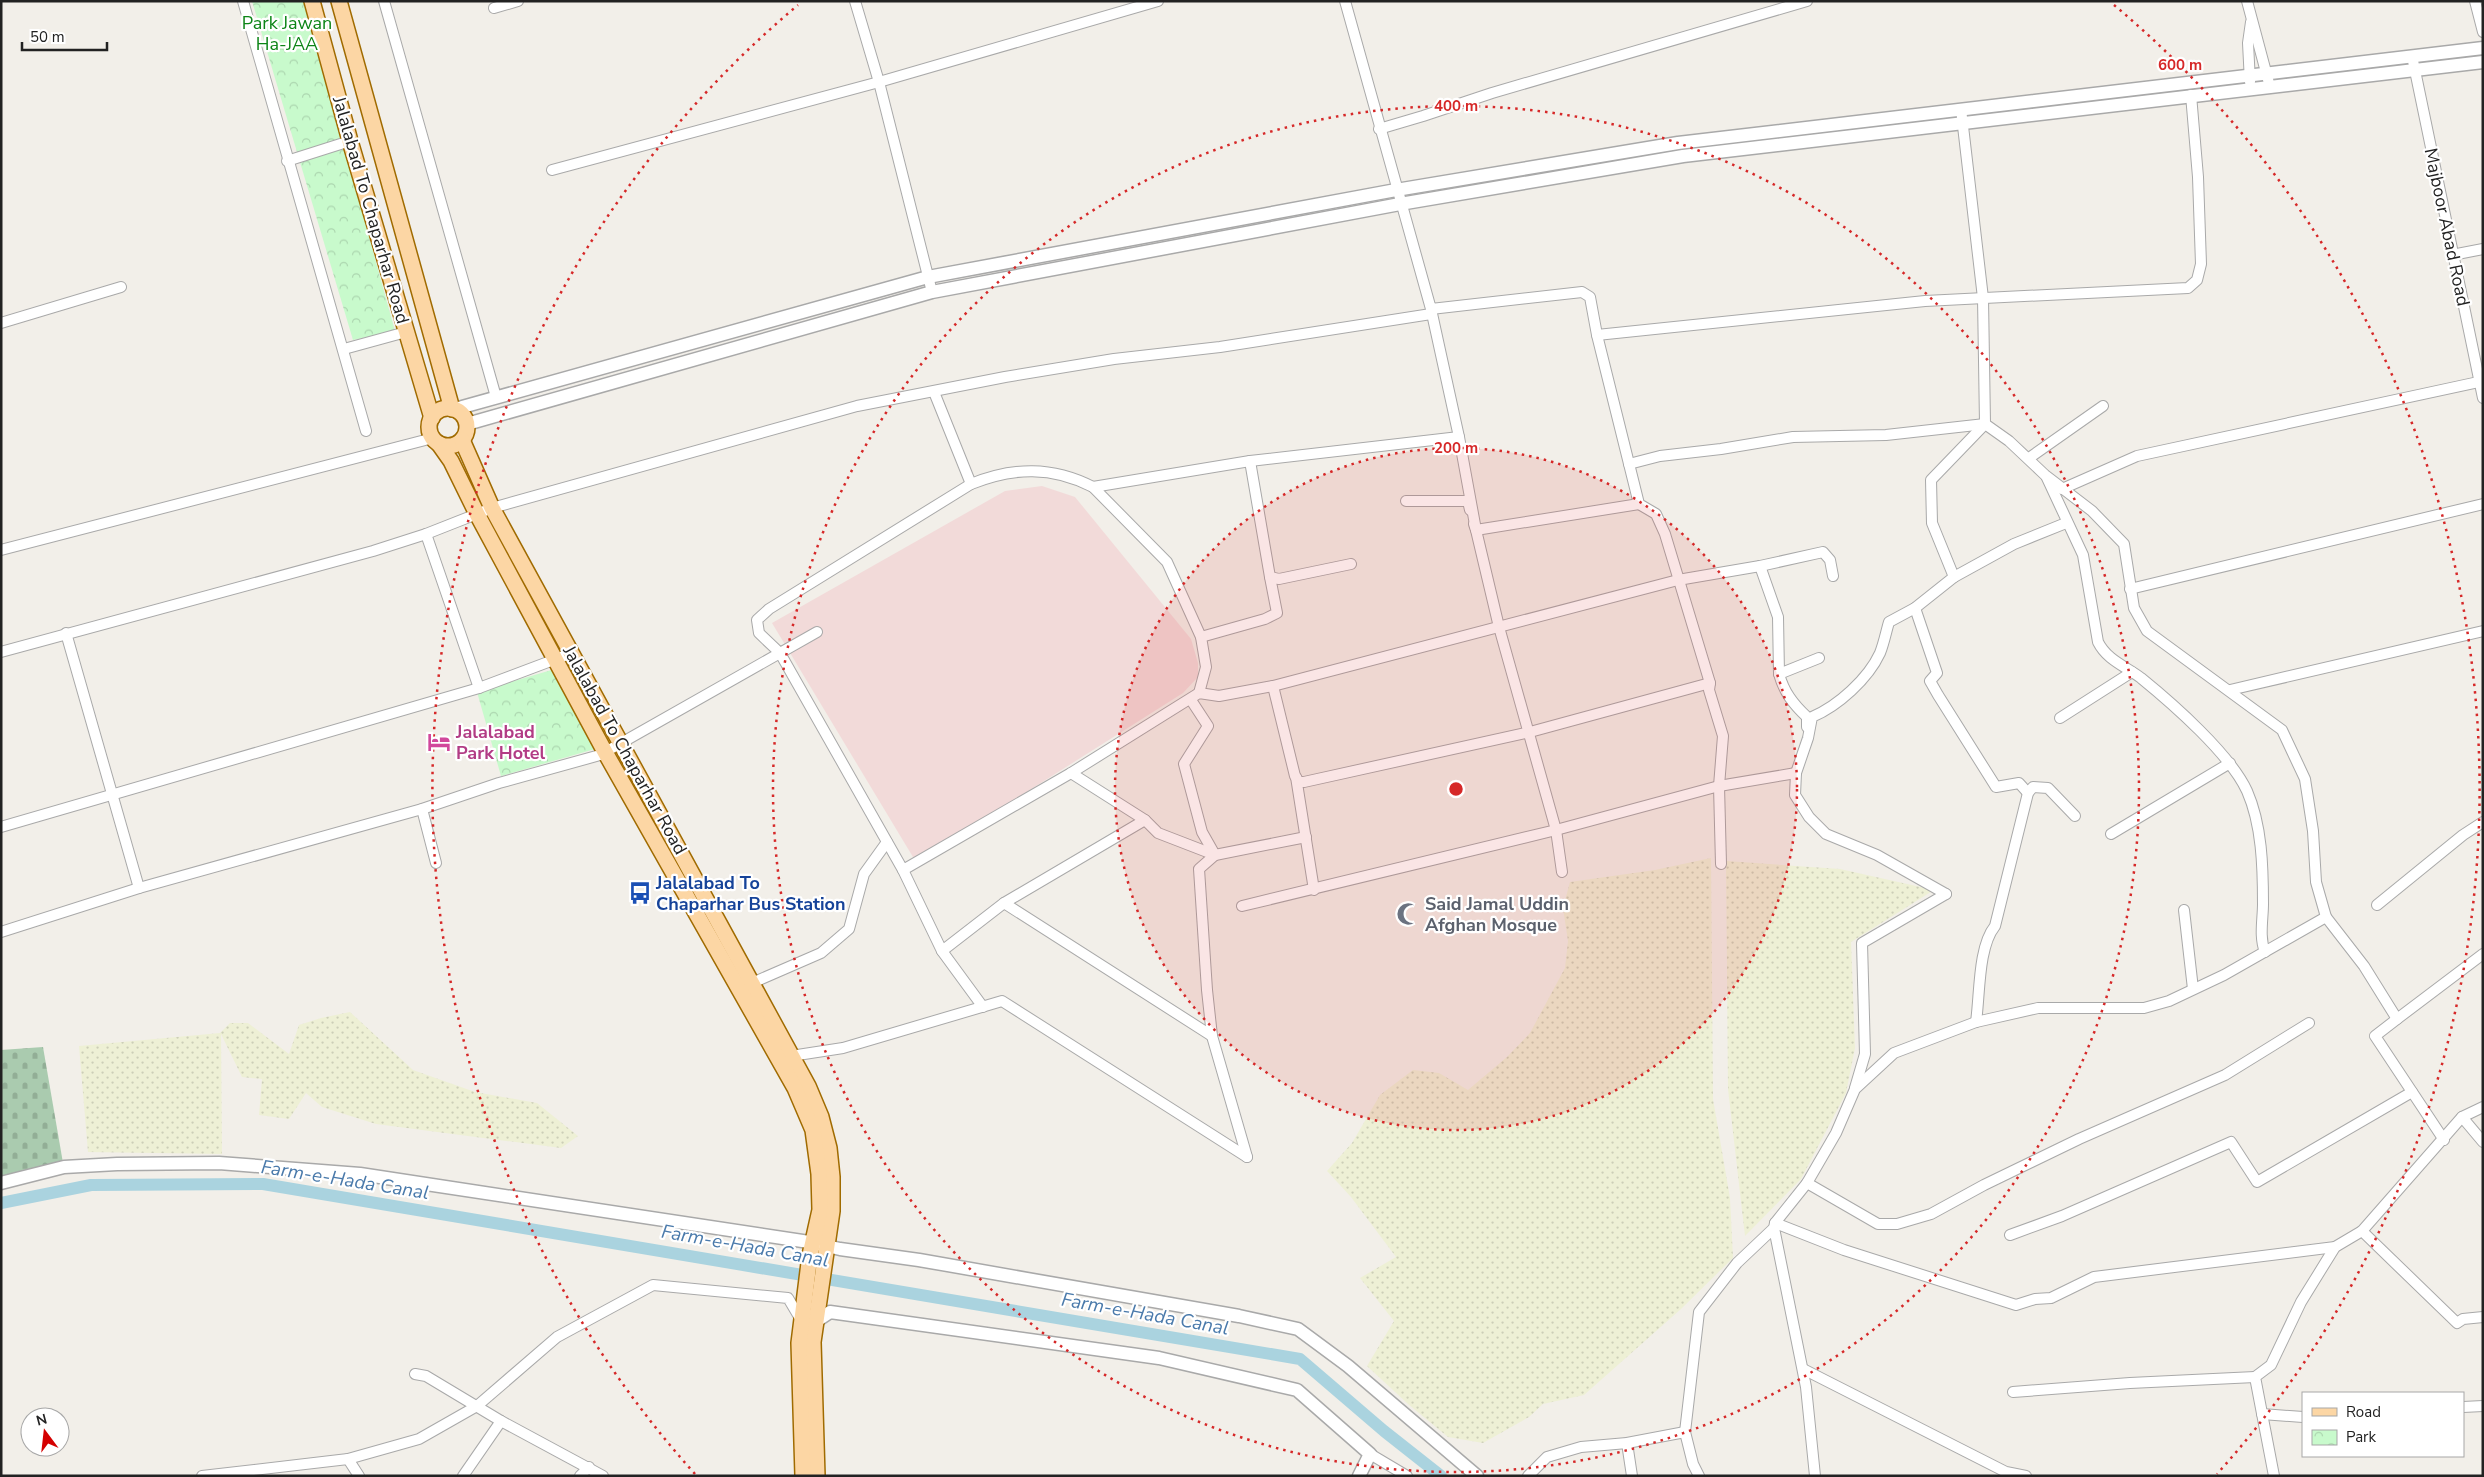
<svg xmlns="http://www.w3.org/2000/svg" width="2484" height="1477" font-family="'Nunito Sans',sans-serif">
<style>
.commercial{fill:#f2dad9}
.farmland{fill:url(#farmland-dots)}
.cemetery{fill:url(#cemetery-stones)}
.park{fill:url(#park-crowns)}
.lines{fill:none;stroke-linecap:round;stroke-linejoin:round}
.canal{stroke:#aad3df;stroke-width:12}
.minor-casing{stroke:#a9a9a9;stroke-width:12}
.tertiary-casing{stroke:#a9a9a9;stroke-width:15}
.primary-casing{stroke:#a06b00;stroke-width:18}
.minor{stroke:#fff;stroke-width:10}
.tertiary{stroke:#fff;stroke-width:12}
.primary{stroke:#fcd6a4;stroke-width:15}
.ring{fill:none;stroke:#d62828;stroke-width:2.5;stroke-dasharray:2.5 5}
.labels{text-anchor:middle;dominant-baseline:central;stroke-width:4.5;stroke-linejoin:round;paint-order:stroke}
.park-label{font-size:18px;fill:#0c8416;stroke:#fff}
.street-label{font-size:18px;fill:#222;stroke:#fff}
.hotel-label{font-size:18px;font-weight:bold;fill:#b23c85;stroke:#fff;text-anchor:start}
.transit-label{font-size:18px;font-weight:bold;fill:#164399;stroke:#fff;text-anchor:start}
.worship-label{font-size:18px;font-weight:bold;fill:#5b616d;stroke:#fff;text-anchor:start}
.water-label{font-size:19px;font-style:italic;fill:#4a7aab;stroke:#fff}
.centre{fill:#d62828;stroke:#fff;stroke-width:2.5}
.ring-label{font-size:15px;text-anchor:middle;font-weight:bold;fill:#d62828;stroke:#fff;stroke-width:4.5;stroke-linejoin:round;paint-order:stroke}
</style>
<defs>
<pattern id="farmland-dots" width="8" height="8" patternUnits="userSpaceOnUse" patternTransform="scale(1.25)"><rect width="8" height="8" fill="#eef0d5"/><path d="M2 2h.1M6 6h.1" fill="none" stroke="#ccceb7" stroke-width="1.8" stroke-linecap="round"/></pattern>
<pattern id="cemetery-stones" width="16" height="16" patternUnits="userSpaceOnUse" patternTransform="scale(1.25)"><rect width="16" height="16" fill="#aacbaf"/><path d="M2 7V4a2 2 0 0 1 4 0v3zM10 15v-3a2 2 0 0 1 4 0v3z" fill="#92ae96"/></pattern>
<pattern id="park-crowns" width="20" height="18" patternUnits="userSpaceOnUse" patternTransform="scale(1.25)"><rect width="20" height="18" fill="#c8facc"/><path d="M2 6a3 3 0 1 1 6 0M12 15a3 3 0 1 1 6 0" fill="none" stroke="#acd6af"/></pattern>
</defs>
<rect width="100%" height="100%" fill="#f2efe9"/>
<!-- commercial -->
<path class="commercial" d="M1042 486 1075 497 1191 639 1198 663V677L1183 693 916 862 772 623 1005 491Z"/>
<!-- farmland -->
<g class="farmland">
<path d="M1711 858 1713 1099 1730 1198 1733 1258 1681 1309 1584 1395 1543 1404 1529 1417 1483 1443 1448 1437 1408 1404 1367 1366 1394 1321 1360 1278 1396 1257 1351 1197 1327 1171 1352 1143 1380 1095 1413 1070 1439 1073 1468 1090 1507 1057 1530 1033 1565 968 1568 941 1563 908 1570 882 1655 870Z"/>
<path d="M1726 861 1840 869 1934 890 1851 942 1855 1048 1846 1093 1801 1179 1745 1236 1728 1089Z"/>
<path d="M350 1012 413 1070 475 1092 537 1103 578 1136 561 1148 376 1124 322 1107 306 1093 289 1119 259 1115 262 1079 242 1077 221 1034 222 1154 88 1152 79 1046 220 1033 230 1023H248L289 1054 299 1025 321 1018Z"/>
</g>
<!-- cemetery -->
<path class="cemetery" d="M43 1047 63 1163 1 1178V1050Z"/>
<!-- park -->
<g class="park">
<path d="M252 1H304L395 331 353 340Z"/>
<path d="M555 669 595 749 501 776 477 692Z"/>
</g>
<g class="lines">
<!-- canal -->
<path class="canal" d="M1 1203 91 1185 263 1184 1300 1359 1384 1431 1441 1476"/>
<defs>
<g id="minor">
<path d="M243 1 366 431"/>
<path d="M384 1 496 397"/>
<path d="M855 1 879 82 932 292"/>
<path d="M1345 1 1431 309 1582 292 1590 297 1597 335 1639 504 1656 514 1665 534 1710 683 1709 690 1723 736 1719 786 1721 864"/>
<path d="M2247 1 2270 87"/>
<path d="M2475 1 2483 32"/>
<path d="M494 8 518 1"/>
<path d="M2412 56 2483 398"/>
<path d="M2250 82 2248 43 2251 22"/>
<path d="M1379 129 1423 116 1492 93 1807 1"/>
<path d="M287 161 350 141"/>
<path d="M552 170 879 82 1158 1"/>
<path d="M2452 255 2483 249"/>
<path d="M1431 309 1459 437 1476 530 1499 627 1556 830 1562 872"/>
<path d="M1 323 121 287"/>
<path d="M1597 335 1925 301 2188 288 2197 280 2201 264 2198 177 2191 95"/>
<path d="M344 349 406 332"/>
<path d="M934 392 971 484"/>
<path d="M2029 458 2103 406"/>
<path d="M1250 461 1270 577"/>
<path d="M1629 464 1660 456 1721 449 1793 437 1886 435 1985 424"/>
<path d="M2047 478 2083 555 2098 642C2107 660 2125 666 2141 678 2173 704 2230 754 2247 791 2262 825 2263 867 2263 904 2263 919 2259 937 2265 952"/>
<path d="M1093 487C1052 466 1013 467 971 484L769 609 757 620 759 633 780 653 903 870 1071 773 1199 693 1219 696 1273 686 1678 580 1760 566 1823 552 1830 560 1833 576"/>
<path d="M2062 489 2137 456 2483 381"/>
<path d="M1406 501H1468L1470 510"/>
<path d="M1474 524 1476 530 1639 504"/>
<path d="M426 534 479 688"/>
<path d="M1 550 433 438"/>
<path d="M1760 566 1778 617 1779 674C1784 692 1793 704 1807 717V727"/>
<path d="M1954 577 2014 544 2066 523"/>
<path d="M2130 589 2483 504"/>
<path d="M1915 608 1937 673 1930 681 1938 695 1996 787 2019 783 2028 793"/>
<path d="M66 633 139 888"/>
<path d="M1201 637 1265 619 1277 613 1270 577 1279 579 1351 564"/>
<path d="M1 652 373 551 426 534 492 508 857 406 1005 377 1114 359 1220 347 1431 314"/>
<path d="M1779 674 1819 658"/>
<path d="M1273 686 1295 776 1299 782H1304L1530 732 1710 683"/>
<path d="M2230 690 2483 631"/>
<path d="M1199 693 1206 667 1201 637 1167 562 1093 487 1250 461 1459 437"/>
<path d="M1191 700 1208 726 1184 764 1202 832 1215 855 1199 869 1207 990 1212 1036 1247 1157"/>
<path d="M2060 718 2132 672"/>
<path d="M1071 773 1145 820 1158 833 1215 855 1306 837"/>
<path d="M1296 777 1314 890"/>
<path d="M422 809 436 863"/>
<path d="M1 827 479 688 572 653"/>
<path d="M2111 834 2230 763"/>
<path d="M903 870 942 951 983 1007"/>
<path d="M1946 894 1877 855 1826 834 1809 817 1795 795 1796 773 1808 738 1812 717C1838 706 1868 679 1880 653 1884 643 1886 632 1889 622L1915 608 1954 577 1932 523 1931 480 1985 424"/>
<path d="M1004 903 1145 820"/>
<path d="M2377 905 2463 835 2483 822"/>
<path d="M1242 906 1556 830 1719 786 1796 773"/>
<path d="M2184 910 2193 989"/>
<path d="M2326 917 2364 966 2397 1019 2483 954"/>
<path d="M1 932 139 888 422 809 499 783 600 755 817 632"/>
<path d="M942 951 1004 903 1212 1036"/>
<path d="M752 983 821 953 849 929 864 874 887 842"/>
<path d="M2397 1019 2375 1036 2444 1140"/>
<path d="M1976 1022C1980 994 1978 947 1995 926L2028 793 2033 787 2048 788 2075 816"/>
<path d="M791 1056 843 1048 1002 1001 1247 1157"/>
<path d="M1855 1088 1865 1054 1862 943 1946 894"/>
<path d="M2462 1117 2483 1142"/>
<path d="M1807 1183 1878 1224H1897L1931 1214 1984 1185 2079 1139 2225 1075 2309 1023"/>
<path d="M1775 1223 1844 1250 2016 1305 2035 1299 2051 1298 2094 1277 2335 1247"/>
<path d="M1774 1228 1806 1387 1815 1476"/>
<path d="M2362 1231 2457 1323 2463 1319 2483 1317"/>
<path d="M2010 1235 2062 1216 2231 1142 2257 1182 2412 1092"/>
<path d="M1803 1369 2006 1472 2026 1476"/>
<path d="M415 1374 426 1376 501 1421 603 1476"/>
<path d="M2013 1392 2130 1383 2255 1377"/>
<path d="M2463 1407 2483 1406"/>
<path d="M2262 1414 2303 1417"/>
<path d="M1685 1432 1699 1312 1737 1263 1774 1228 1775 1223 1807 1183 1836 1133 1855 1089 1894 1053 1976 1022 2038 1008H2144L2169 1001 2224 975 2326 917 2316 882 2313 831 2305 779 2282 730 2147 631 2134 608 2124 544 2092 511 2045 475 2009 441 1985 424 1983 298 1961 109"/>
<path d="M1627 1443 1632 1476"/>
<path d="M1370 1454 1407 1476"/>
<path d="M348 1459 359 1476"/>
<path d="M202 1476 348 1459 419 1439 477 1406 557 1337 653 1285 788 1298 801 1320"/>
<path d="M463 1476 501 1421"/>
<path d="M580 1476 589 1467"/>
<path d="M1528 1476 1547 1457 1581 1447 1627 1443 1685 1432 1693 1464 1699 1476"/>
<path d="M2274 1476 2255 1377 2271 1365 2301 1302 2335 1247 2362 1231 2462 1117 2483 1107"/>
</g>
<g id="tertiary">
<path d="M455 409 928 277 1396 190 1678 143 2483 48"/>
<path d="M467 424 932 292 1400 204 1683 156 2483 62"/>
<path d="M1 1183 64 1167 117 1164 219 1163 360 1174 809 1242 840 1249 919 1260 1239 1316 1298 1329 1348 1366 1477 1476"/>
<path d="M810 1321 815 1322 830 1312 1159 1358 1297 1390 1370 1454 1359 1476"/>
</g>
<g id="primary">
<path d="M312 1 350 141 432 418"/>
<path d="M339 1 452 409"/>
<circle cx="448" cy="427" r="19"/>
<path d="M462 440 492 508 808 1086 821 1117 829 1148 832 1177V1211L813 1342 817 1476"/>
<path d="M439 444 451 461 477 514 605 752 795 1088 813 1130 819 1174 820 1210 810 1255 799 1343 803 1476"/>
</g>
</defs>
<!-- minor casing -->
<use href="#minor" class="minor-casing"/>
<!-- tertiary casing -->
<use href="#tertiary" class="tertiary-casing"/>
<!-- primary casing -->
<use href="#primary" class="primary-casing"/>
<!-- minor -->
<use href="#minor" class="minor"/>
<!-- tertiary -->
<use href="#tertiary" class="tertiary"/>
<!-- primary -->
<use href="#primary" class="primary"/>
</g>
<!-- distance rings -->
<circle cx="1456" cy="789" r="341" fill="#d62828" fill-opacity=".12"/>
<g class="ring">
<circle cx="1456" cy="789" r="341"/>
<circle cx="1456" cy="789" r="683"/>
<path d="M695 1474A1024 1024 0 0 1 798 5M2114 5A1024 1024 0 0 1 2217 1474"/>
</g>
<!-- icons -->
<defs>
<symbol id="hotel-bare" viewBox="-9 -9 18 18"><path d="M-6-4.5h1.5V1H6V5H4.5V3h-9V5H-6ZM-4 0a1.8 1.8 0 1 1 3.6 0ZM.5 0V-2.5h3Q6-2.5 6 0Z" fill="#d1479c" stroke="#fff" stroke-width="2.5" paint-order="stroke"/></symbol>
<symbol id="bus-bare" viewBox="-9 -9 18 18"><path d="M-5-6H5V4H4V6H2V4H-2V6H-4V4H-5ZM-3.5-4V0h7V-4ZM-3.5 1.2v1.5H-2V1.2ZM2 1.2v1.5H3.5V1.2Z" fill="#1a4fb4" stroke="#fff" stroke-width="2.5" paint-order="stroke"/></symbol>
<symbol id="mosque-bare" viewBox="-9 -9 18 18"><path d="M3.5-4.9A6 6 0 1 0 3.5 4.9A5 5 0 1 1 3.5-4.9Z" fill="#6b7280" stroke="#fff" stroke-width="2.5" paint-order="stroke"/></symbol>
</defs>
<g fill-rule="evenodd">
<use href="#hotel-bare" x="423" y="726" width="32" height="32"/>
<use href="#bus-bare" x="624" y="877" width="32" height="32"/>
<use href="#mosque-bare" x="1392" y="898" width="32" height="32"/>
</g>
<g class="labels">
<!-- park labels -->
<g class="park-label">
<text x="287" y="23">Park Jawan<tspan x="287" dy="21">Ha-JAA</tspan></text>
</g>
<!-- street labels -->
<g class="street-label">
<text transform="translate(371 210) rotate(74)">Jalalabad To Chaparhar Road</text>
<text transform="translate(2447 227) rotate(78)">Majboor Abad Road</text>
<text transform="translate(625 750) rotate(61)">Jalalabad To Chaparhar Road</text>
</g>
<!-- hotel labels -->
<g class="hotel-label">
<text x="456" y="732">Jalalabad<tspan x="456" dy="21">Park Hotel</tspan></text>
</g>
<!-- transit labels -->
<g class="transit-label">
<text x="656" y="883">Jalalabad To<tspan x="656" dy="21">Chaparhar Bus Station</tspan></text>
</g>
<!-- worship labels -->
<g class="worship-label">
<text x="1425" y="904">Said Jamal Uddin<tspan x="1425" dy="21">Afghan Mosque</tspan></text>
</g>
<!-- water labels -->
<g class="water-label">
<text transform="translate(345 1180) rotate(9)">Farm-e-Hada Canal</text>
<text transform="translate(745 1246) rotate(10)">Farm-e-Hada Canal</text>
<text transform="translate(1145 1314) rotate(10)">Farm-e-Hada Canal</text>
</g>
</g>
<circle cx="1456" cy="789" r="8" class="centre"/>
<g class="ring-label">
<text x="2180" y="70">600 m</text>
<text x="1456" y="111">400 m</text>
<text x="1456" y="453">200 m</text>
</g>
<!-- border -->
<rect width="2484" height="1477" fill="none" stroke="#222222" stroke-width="5"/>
<!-- legend -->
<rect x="2302" y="1392" width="162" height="65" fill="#ffffff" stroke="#a7a7a7"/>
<rect x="2312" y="1408" width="25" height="8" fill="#fcd6a4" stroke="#a7a7a7"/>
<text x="2346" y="1417" font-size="15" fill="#222222">Road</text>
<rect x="2312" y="1430" width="25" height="15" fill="url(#park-crowns)" stroke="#a7a7a7"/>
<text x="2346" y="1442" font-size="15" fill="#222222">Park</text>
<!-- north arrow -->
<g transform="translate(45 1432) rotate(345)"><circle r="24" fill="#ffffff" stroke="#a7a7a7"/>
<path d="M0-4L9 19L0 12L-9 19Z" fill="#d40000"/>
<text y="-8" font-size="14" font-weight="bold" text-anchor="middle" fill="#222222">N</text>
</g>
<!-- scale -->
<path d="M22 42v8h85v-8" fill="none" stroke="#222222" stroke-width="2.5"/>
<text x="30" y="42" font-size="15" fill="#222222" stroke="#ffffff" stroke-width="4" paint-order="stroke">50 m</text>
</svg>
